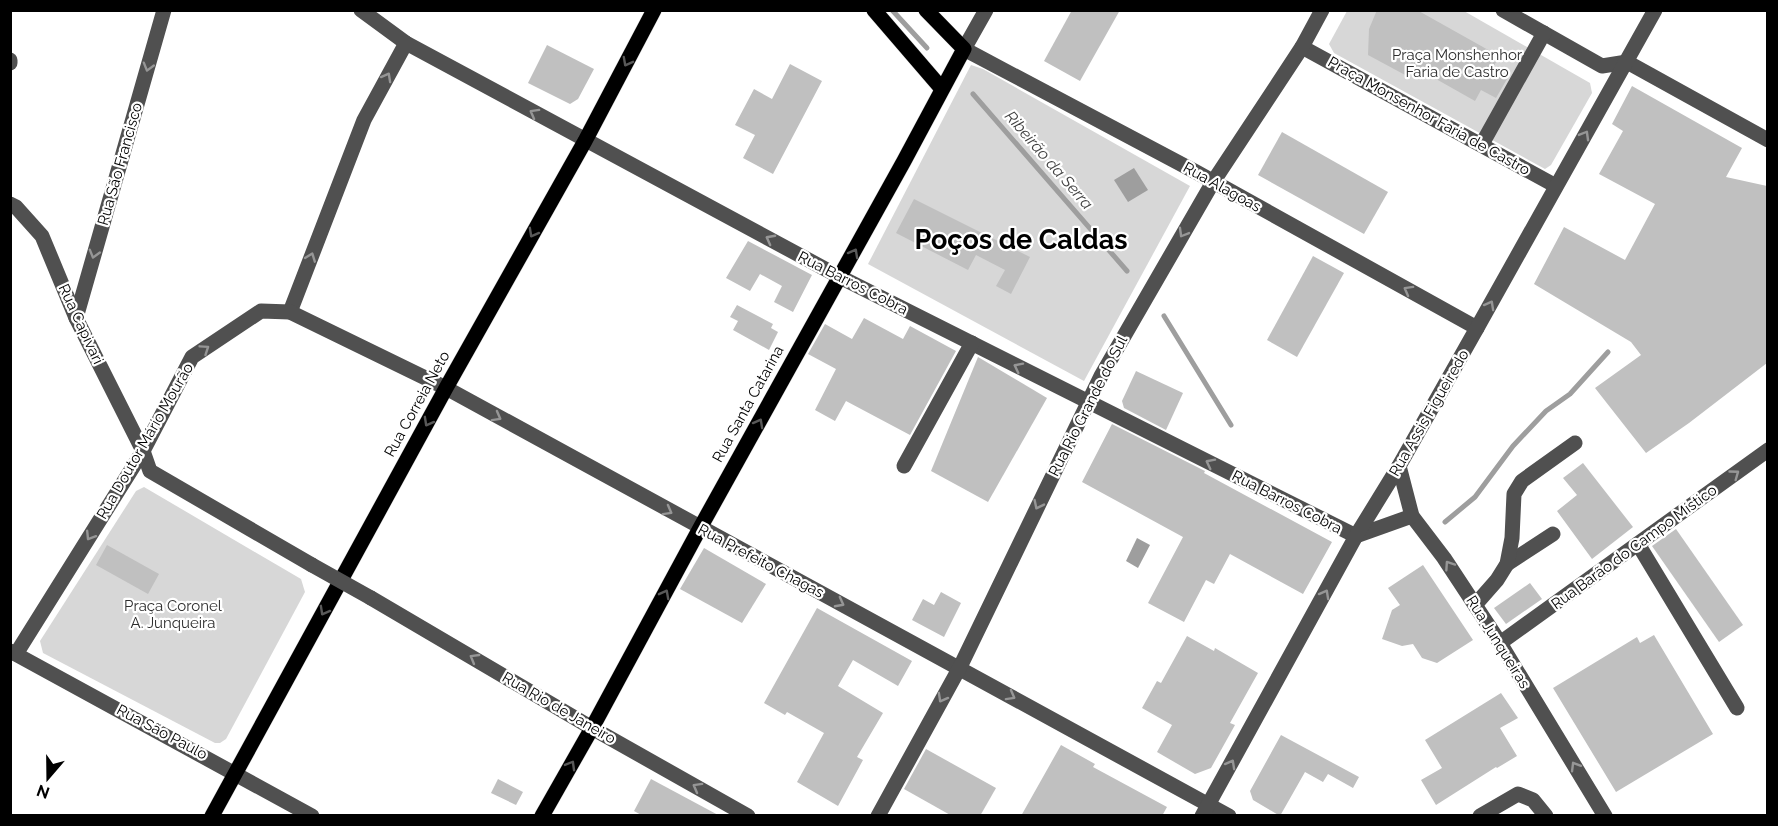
<svg xmlns="http://www.w3.org/2000/svg" width="1778" height="826" font-family="Raleway,sans-serif">
<style>
.green{fill:#d7d7d7}
.water{fill:#9e9e9e}
.lines{fill:none;stroke-linecap:round;stroke-linejoin:round}
.stream{stroke:#9e9e9e;stroke-width:5}
.building{fill:#c0c0c0}
.major-casing{stroke:#dbdbdb;stroke-width:16}
.minor{stroke:#505050;stroke-width:15}
.major{stroke:#000;stroke-width:15}
.minor-bridge{stroke:#505050;stroke-width:15}
.oneway{stroke:#595959}
.oneway2{stroke:#969696}
.labels{text-anchor:middle;dominant-baseline:central;stroke-width:4.5;stroke-linejoin:round;paint-order:stroke}
.park-label{font-size:15px;fill:#2e2e2e;stroke:#fff}
.street-label{font-size:15px;fill:#000;stroke:#fff}
.water-label{font-size:16px;font-style:italic;fill:#3f3f3f;stroke:#fff}
.town-label{font-size:27px;font-weight:bold;fill:#000;stroke:#fff}
</style>
<rect width="100%" height="100%" fill="#fff"/>
<!-- green -->
<g class="green">
<path d="M1347 11H1464L1590 83 1592 93 1551 165 1545 169 1334 53 1329 44Z"/>
<path d="M971 65 983 69 1190 186 1084 381 868 264Z"/>
<path d="M144 487 301 579 305 592 226 739 220 743H215L43 653 40 641 136 491Z"/>
</g>
<!-- water -->
<g class="water">
<path d="M1134 168 1148 190 1128 202 1114 180Z"/>
<path d="M1137 538 1150 545 1138 568 1126 561Z"/>
</g>
<g class="lines">
<!-- stream -->
<g class="stream">
<path d="M892 10 927 48"/>
<path d="M973 94 1127 271"/>
<path d="M1164 316 1231 425"/>
<path d="M1445 522 1475 497 1513 446 1546 411 1570 394 1608 352"/>
</g>
</g>
<!-- building -->
<g class="building">
<path d="M1072 10H1120L1080 81 1044 61Z"/>
<path d="M1377 10H1417L1499 56 1492 70 1507 79 1496 98 1481 90 1475 101 1413 66 1407 76 1368 55 1369 29Z"/>
<path d="M547 45 594 69 578 99 570 104 528 83Z"/>
<path d="M790 64 822 81 773 174 743 158 755 135 735 125 754 89 772 99Z"/>
<path d="M1632 86 1742 148 1726 177 1767 186V363L1689 423 1646 453 1595 388 1641 355 1631 342 1534 284 1564 227 1625 260 1655 204 1599 174 1623 131 1612 124Z"/>
<path d="M1282 132 1388 192 1364 234 1258 175Z"/>
<path d="M914 199 1030 257 1011 294 996 286 1005 270 976 255 968 270 896 233Z"/>
<path d="M748 241 812 275 793 312 774 302 782 286 760 274 750 291 726 278Z"/>
<path d="M1313 256 1344 273 1297 357 1267 340Z"/>
<path d="M737 305 773 324 771 328 778 332 769 350 733 330 738 321 730 317Z"/>
<path d="M864 318 903 339 910 326 956 351 910 435 846 401 835 421 815 410 836 369 808 354 825 324 852 339Z"/>
<path d="M978 357 1047 398 988 502 931 471Z"/>
<path d="M1136 371 1183 393 1166 430 1124 408 1122 401Z"/>
<path d="M1112 424 1201 469 1205 471 1204 473 1332 542 1303 594 1230 554 1214 584 1206 580 1184 622 1148 603 1183 537 1082 482Z"/>
<path d="M1583 463 1633 527 1592 559 1557 511 1577 495 1563 478Z"/>
<path d="M1676 529 1743 625 1719 642 1652 546Z"/>
<path d="M107 545 159 574 148 594 96 565Z"/>
<path d="M704 548 766 584 742 623 680 589Z"/>
<path d="M1423 565 1473 640 1437 663 1422 658 1413 644 1402 646 1382 639 1392 610 1400 605 1388 588Z"/>
<path d="M1530 583 1542 599 1506 624 1494 608Z"/>
<path d="M941 592 961 603 944 637 912 620 923 599 934 605Z"/>
<path d="M817 608 912 661 898 686 853 660 838 686 883 713 857 757 863 760 838 806 797 782 824 733 787 712 785 715 764 703Z"/>
<path d="M1654 635 1713 734 1616 792 1553 688 1637 637 1640 643Z"/>
<path d="M1187 636 1214 651 1215 648 1258 673 1230 723 1235 725 1211 768 1195 774 1157 752 1172 725 1142 708 1157 681 1161 683Z"/>
<path d="M1501 693 1518 718 1500 728 1517 756 1497 768 1496 767 1436 805 1421 780 1442 768 1425 740Z"/>
<path d="M1281 735 1359 777 1353 788 1328 774 1323 782 1305 772 1280 816 1253 800 1250 791Z"/>
<path d="M1061 745 1095 764 1093 767 1167 807 1162 816H1021Z"/>
<path d="M926 749 996 788 980 816H952L904 789Z"/>
<path d="M498 779 523 792 516 805 491 793Z"/>
<path d="M651 779 720 816H643L634 811Z"/>
</g>
<g class="lines">
<defs>
<g id="major">
<path d="M874 10 942 89"/>
<path d="M212 816 446 388 585 141 654 10"/>
<path d="M542 816 592 728 700 528 904 161 964 49 926 10"/>
</g>
</defs>
<!-- major casing -->
<use href="#major" class="major-casing"/>
<!-- minor -->
<g class="minor">
<path d="M361 10 406 43 840 277 1356 536"/>
<path d="M986 10 964 49 1196 172 1477 328"/>
<path d="M1503 10 1602 66 1627 62 1768 140"/>
<path d="M1302 47 1556 186"/>
<path d="M10 60V63"/>
<path d="M1482 144 1544 33"/>
<path d="M10 204 16 207 42 236 76 318 143 451 150 471 312 565"/>
<path d="M290 312 364 120 406 43"/>
<path d="M76 318 164 10"/>
<path d="M904 466 972 343"/>
<path d="M1399 466 1412 516 1444 558 1500 643 1605 816"/>
<path d="M1356 536 1412 516"/>
<path d="M1638 544 1737 708"/>
<path d="M1507 564 1553 534"/>
<path d="M371 598 592 728 748 816"/>
<path d="M1475 605 1497 580 1507 564 1512 538 1514 494 1522 481 1575 443"/>
<path d="M1500 643 1768 450"/>
<path d="M10 651 312 816"/>
<path d="M16 654 143 451 192 357 261 311 290 312 446 388 1229 816"/>
<path d="M878 816 960 667 1101 376 1213 182 1302 47 1322 10"/>
<path d="M1202 816 1356 536 1399 466 1477 328 1655 10"/>
<path d="M1480 816 1518 794 1533 800 1546 816"/>
</g>
<!-- major -->
<use href="#major" class="major"/>
<!-- minor-bridge -->
<path class="minor-bridge" d="M312 565 371 598"/>
</g>
<!-- one-way arrows -->
<defs><path id="oneway-chevron" d="M-2-3.5L2.5 0L-2 3.5" fill="none" stroke-width="1.6" stroke-linecap="round" stroke-linejoin="round" transform="scale(1.5)"/></defs>
<g class="oneway">
<use href="#oneway-chevron" transform="translate(627 62) rotate(118)"/>
<use href="#oneway-chevron" transform="translate(533 233) rotate(119)"/>
<use href="#oneway-chevron" transform="translate(854 253) rotate(-61)"/>
<use href="#oneway-chevron" transform="translate(428 422) rotate(119)"/>
<use href="#oneway-chevron" transform="translate(759 423) rotate(-61)"/>
<use href="#oneway-chevron" transform="translate(665 594) rotate(-62)"/>
<use href="#oneway-chevron" transform="translate(324 611) rotate(119)"/>
<use href="#oneway-chevron" transform="translate(571 765) rotate(-60)"/>
</g>
<g class="oneway2">
<use href="#oneway-chevron" transform="translate(148 67) rotate(106)"/>
<use href="#oneway-chevron" transform="translate(387 77) rotate(-61)"/>
<use href="#oneway-chevron" transform="translate(534 113) rotate(-151)"/>
<use href="#oneway-chevron" transform="translate(1585 135) rotate(-60)"/>
<use href="#oneway-chevron" transform="translate(1183 233) rotate(120)"/>
<use href="#oneway-chevron" transform="translate(770 239) rotate(-152)"/>
<use href="#oneway-chevron" transform="translate(94 254) rotate(106)"/>
<use href="#oneway-chevron" transform="translate(311 257) rotate(-69)"/>
<use href="#oneway-chevron" transform="translate(1408 290) rotate(-151)"/>
<use href="#oneway-chevron" transform="translate(1490 305) rotate(-61)"/>
<use href="#oneway-chevron" transform="translate(205 349) rotate(-34)"/>
<use href="#oneway-chevron" transform="translate(1018 367) rotate(-153)"/>
<use href="#oneway-chevron" transform="translate(497 417) rotate(29)"/>
<use href="#oneway-chevron" transform="translate(1210 463) rotate(-153)"/>
<use href="#oneway-chevron" transform="translate(1735 474) rotate(-36)"/>
<use href="#oneway-chevron" transform="translate(1038 505) rotate(116)"/>
<use href="#oneway-chevron" transform="translate(668 511) rotate(29)"/>
<use href="#oneway-chevron" transform="translate(90 536) rotate(122)"/>
<use href="#oneway-chevron" transform="translate(1449 565) rotate(-124)"/>
<use href="#oneway-chevron" transform="translate(1325 594) rotate(-61)"/>
<use href="#oneway-chevron" transform="translate(840 603) rotate(28)"/>
<use href="#oneway-chevron" transform="translate(474 658) rotate(-150)"/>
<use href="#oneway-chevron" transform="translate(1011 696) rotate(29)"/>
<use href="#oneway-chevron" transform="translate(942 698) rotate(119)"/>
<use href="#oneway-chevron" transform="translate(1231 764) rotate(-61)"/>
<use href="#oneway-chevron" transform="translate(1575 766) rotate(-121)"/>
<use href="#oneway-chevron" transform="translate(697 787) rotate(-151)"/>
</g>
<g class="labels">
<!-- park labels -->
<g class="park-label">
<text x="1457" y="55">Praça Monshenhor<tspan x="1457" dy="17">Faria de Castro</tspan></text>
<text x="173" y="606">Praça Coronel<tspan x="173" dy="17">A. Junqueira</tspan></text>
</g>
<!-- street labels -->
<g class="street-label">
<text transform="translate(1429 116) rotate(29)">Praça Monsenhor Faria de Castro</text>
<text transform="translate(120 164) rotate(-74)">Rua São Francisco</text>
<text transform="translate(1222 187) rotate(29)">Rua Alagoas</text>
<text transform="translate(853 283) rotate(27)">Rua Barros Cobra</text>
<text transform="translate(81 324) rotate(65)">Rua Capivari</text>
<text transform="translate(417 404) rotate(-61)">Rua Correia Neto</text>
<text transform="translate(748 404) rotate(-61)">Rua Santa Catarina</text>
<text transform="translate(1088 406) rotate(-63)">Rua Rio Grande do Sul</text>
<text transform="translate(1429 413) rotate(-60)">Rua Assis Figueiredo</text>
<text transform="translate(145 441) rotate(-60)">Rua Doutor Mário Mourão</text>
<text transform="translate(1287 502) rotate(27)">Rua Barros Cobra</text>
<text transform="translate(1634 547) rotate(-36)">Rua Barão do Campo Místico</text>
<text transform="translate(761 561) rotate(28)">Rua Prefeito Chagas</text>
<text transform="translate(1498 642) rotate(58)">Rua Junqueiras</text>
<text transform="translate(559 708) rotate(30)">Rua Rio de Janeiro</text>
<text transform="translate(162 732) rotate(28)">Rua São Paulo</text>
</g>
<!-- water labels -->
<g class="water-label">
<text transform="translate(1049 160) rotate(49)">Ribeirão da Serra</text>
</g>
<!-- town labels -->
<g class="town-label">
<text x="1021" y="239">Poços de Caldas</text>
</g>
</g>
<!-- border -->
<rect width="1778" height="826" fill="none" stroke="#000000" stroke-width="24"/>
<!-- north arrow -->
<g transform="translate(48 778) rotate(200)" stroke="#ffffff" stroke-width="4.5" paint-order="stroke">
<path d="M0-4.5L10 22L0 15L-10 22Z" fill="#000000"/>
<text y="-9" font-size="16" font-weight="bold" text-anchor="middle" fill="#000000">N</text>
</g>
</svg>
